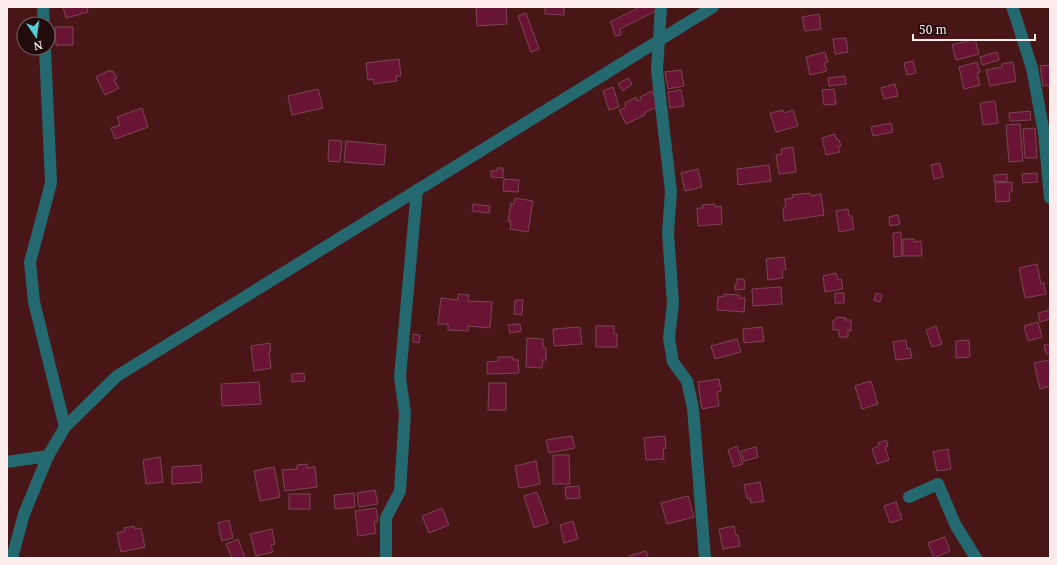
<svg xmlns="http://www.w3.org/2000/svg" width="1057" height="565" font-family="'Noto Serif',serif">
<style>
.building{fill:#6a1435;stroke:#7c4655}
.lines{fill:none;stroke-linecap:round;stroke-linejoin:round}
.minor{stroke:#24696f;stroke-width:12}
</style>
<rect width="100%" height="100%" fill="#481616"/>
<!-- building -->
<g class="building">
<path d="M63 7H87L88 12 66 18Z"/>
<path d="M476 7H506L507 24 477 26Z"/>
<path d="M545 7H564V15L545 14Z"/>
<path d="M640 7H657L658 10 620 29 621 35 615 36 613 28 610 22Z"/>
<path d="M526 13 539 49 531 52 518 16Z"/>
<path d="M819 14 821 29 805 31 802 17Z"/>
<path d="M55 27H73V45H56Z"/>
<path d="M846 38 848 52 835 54 833 39Z"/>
<path d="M975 39 979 54 956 60 952 45Z"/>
<path d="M825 52 828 62 824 63 827 71 810 75 806 57Z"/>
<path d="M997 52 999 60 982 65 980 57Z"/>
<path d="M399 59 401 76H396L397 81 374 84 373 79 368 80 366 63Z"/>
<path d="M913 61 916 73 907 75 904 63Z"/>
<path d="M977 62 980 72 977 73 980 85 964 89 959 67Z"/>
<path d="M1013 62 1016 81 990 86 986 70 1002 67V64Z"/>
<path d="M1050 65V85L1043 86 1040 66Z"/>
<path d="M110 70V72L113 71 117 78 114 80 119 88 105 95 96 77Z"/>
<path d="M681 70 684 86 668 89 665 72Z"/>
<path d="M845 76 846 84 829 86 828 78Z"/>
<path d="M628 78 632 84 623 91 618 84Z"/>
<path d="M895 84 898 96 884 99 881 88Z"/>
<path d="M613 87 619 107 609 110 603 91Z"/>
<path d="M318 89 323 108 292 115 288 96Z"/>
<path d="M834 89 836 104 824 105 822 90Z"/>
<path d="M681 90 684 106 670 108 668 92Z"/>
<path d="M652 91 659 106 644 113 645 115 626 124 619 110 626 107 625 103 636 97 637 101 641 100 640 97Z"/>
<path d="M995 101 998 123 983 125 980 103Z"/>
<path d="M142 108 148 127 115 139 111 128 120 125 117 117Z"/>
<path d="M783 110 784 113 793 110 798 126 776 132 770 113Z"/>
<path d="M1030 111 1031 120 1010 121 1009 113Z"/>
<path d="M891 123 893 132 873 136 871 127Z"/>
<path d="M1020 124 1023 161 1009 162 1006 125Z"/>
<path d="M1035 128 1037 158H1025L1023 129Z"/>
<path d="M835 134 837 140H839L841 146 838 147 840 152 826 155 822 138Z"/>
<path d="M329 140 342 141 340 162 328 161Z"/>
<path d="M346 141 386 145 384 165 344 162Z"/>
<path d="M793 147 796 172 779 174 776 155 782 154 781 149Z"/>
<path d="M940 163 943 177 934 179 931 165Z"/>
<path d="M769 165 771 181 738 185 737 169Z"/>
<path d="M497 168H503V178L491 177V171H497Z"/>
<path d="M698 169 702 187 685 191 681 173Z"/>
<path d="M1037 173V182L1023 183 1022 174Z"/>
<path d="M1007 174V181L994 182V175Z"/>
<path d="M504 179 519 180 518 192 503 191Z"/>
<path d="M1012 182V192H1009L1010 201 996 202 995 183Z"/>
<path d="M810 193 811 196 821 194 824 215 784 221 783 208 786 207 785 199 793 198 792 195Z"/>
<path d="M515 198 533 201 528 232 510 229 511 221H508L511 203 514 204Z"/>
<path d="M473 204 490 206 489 213 472 211Z"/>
<path d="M715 204V207L721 206 722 224 698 226 697 208H703L702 205Z"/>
<path d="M848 209 849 216H852L854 229 839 232 836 211Z"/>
<path d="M898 215 900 224 890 226 889 217Z"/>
<path d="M901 232 902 256 894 257 893 233Z"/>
<path d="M903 239H914V242L921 241 922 256H903Z"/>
<path d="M784 257 786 269 782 270 783 278 768 280 766 259Z"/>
<path d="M1037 264 1041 284 1044 283 1046 294 1025 298 1019 268Z"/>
<path d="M836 273 838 280 841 279 843 289 825 292 823 276Z"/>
<path d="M737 279H744L745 289 735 290V284H737Z"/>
<path d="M781 287 782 304 753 306 752 289Z"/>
<rect x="835" y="293" width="9" height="10"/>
<path d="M876 293 882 295 880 302 874 300Z"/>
<path d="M458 294 469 295 468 301 492 302 490 328 468 326V331L448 330V324H438L441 298 458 300Z"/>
<path d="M724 294 739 295V298H745L744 312 717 310 718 296 724 297Z"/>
<path d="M515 300H523L522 315 514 314Z"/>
<path d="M1050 310V319L1040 322 1038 313Z"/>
<path d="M837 317 846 318 845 320H851V331L848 330V337H839V330H833V320H836Z"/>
<path d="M1038 322 1042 337 1028 341 1024 326Z"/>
<path d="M520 324 521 331 510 333 508 325Z"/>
<path d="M596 326H614V334H617V347H596Z"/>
<path d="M936 326 942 344 932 347 926 330Z"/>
<path d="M580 327 582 344 554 346 553 329Z"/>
<path d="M762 327 764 341 744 343 743 329Z"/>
<path d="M413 334 420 335 419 343 413 342Z"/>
<path d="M527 338 543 339V348H546V360H543L542 368 526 367Z"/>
<path d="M737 339 741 352 715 359 711 346Z"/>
<path d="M906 340 907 349 910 348 912 358 896 360 893 342Z"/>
<path d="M969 340 970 357 956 358V341Z"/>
<path d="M270 343 271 351H269L271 368 254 371 251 346Z"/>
<path d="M1050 344V353L1046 354 1044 345Z"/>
<path d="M498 357H513V360H518L519 373 487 374V362L498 361Z"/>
<path d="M1050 360V386L1040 389 1034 363Z"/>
<path d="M304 373 305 381 292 382V374Z"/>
<path d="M719 379 721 391 717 392 719 406 702 409 698 382Z"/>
<path d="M871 381 878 404 862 409 855 386Z"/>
<path d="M259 382 261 404 222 406 221 384Z"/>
<path d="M489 383H506V410H488Z"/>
<path d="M572 436 575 448 549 453 546 440Z"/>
<path d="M665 436 666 448 663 449 664 459 646 460 644 438Z"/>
<path d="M886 440 888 446 885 447 889 460 877 464 872 449 879 446 878 443Z"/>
<path d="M737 446 743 464 734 467 728 450Z"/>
<path d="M756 447 758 457 744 461 741 451Z"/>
<path d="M948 449 951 469 937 471 933 452Z"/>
<path d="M553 455H569L570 484H553Z"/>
<path d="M160 457 163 482 146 484 143 460Z"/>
<path d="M536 461 540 484 519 488 515 466Z"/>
<path d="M307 464V468L315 467 317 487 285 491 282 470 297 469V465Z"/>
<path d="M201 465 202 482 172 484V467Z"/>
<path d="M274 467 280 497 260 501 254 471Z"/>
<path d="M760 482 764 501 751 503 750 498 747 499 744 485Z"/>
<path d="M579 486 580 498 566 499 565 487Z"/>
<path d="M375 490 378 504 359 507 357 493Z"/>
<path d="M537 492 548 523 534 528 524 496Z"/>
<path d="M354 493 355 507 335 509 334 495Z"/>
<rect x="289" y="494" width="21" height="15"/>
<path d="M688 496 694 517 667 524 661 503Z"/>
<path d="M896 502 902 519 890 523 884 506Z"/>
<path d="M376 508 378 521 374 522 376 533 358 536 355 511Z"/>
<path d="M442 508 449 525 429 533 422 516Z"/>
<path d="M229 520 233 538 222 541 218 523Z"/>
<path d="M573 521 578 539 564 543 560 525Z"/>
<path d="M134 526 135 529 141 528 145 547 121 552 117 533 125 531 124 528Z"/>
<path d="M734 526 736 535H738L740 546 723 549 719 529Z"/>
<path d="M272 529 275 544 271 545 273 552 256 556 250 534Z"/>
<path d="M945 537 950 551 934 558 928 543Z"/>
<path d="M238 539 245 558H232L226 544Z"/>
<path d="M646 551 648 558H630L629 556Z"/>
</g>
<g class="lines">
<!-- minor -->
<g class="minor">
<path d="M43 7 44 24"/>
<path d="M661 7 657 70 671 192 668 233 673 303 669 338 673 362 687 381 693 408 705 558"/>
<path d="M1012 7 1015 15 1032 68 1044 133 1050 198"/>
<path d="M45 48 51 183 40 225 30 262 34 302 65 427"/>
<path d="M7 462 48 456"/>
<path d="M909 497 938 484 956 526 976 558"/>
<path d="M12 558 24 514 48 456 65 427 117 376 713 7"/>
<path d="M386 558V518L400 491 405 413 400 377 417 190"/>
</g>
</g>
<!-- border -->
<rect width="1057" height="565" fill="none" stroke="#faeceb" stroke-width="16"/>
<!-- north arrow -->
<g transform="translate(36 36) rotate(167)"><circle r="19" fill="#200a0a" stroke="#776464"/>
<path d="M0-3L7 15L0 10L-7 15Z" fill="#52ccd6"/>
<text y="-6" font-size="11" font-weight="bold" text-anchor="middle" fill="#faeceb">N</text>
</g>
<!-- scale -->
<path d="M913 34v6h122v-6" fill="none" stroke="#faeceb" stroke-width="2"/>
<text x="919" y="34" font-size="12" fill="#faeceb" stroke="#200a0a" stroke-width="3" paint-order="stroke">50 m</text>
</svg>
